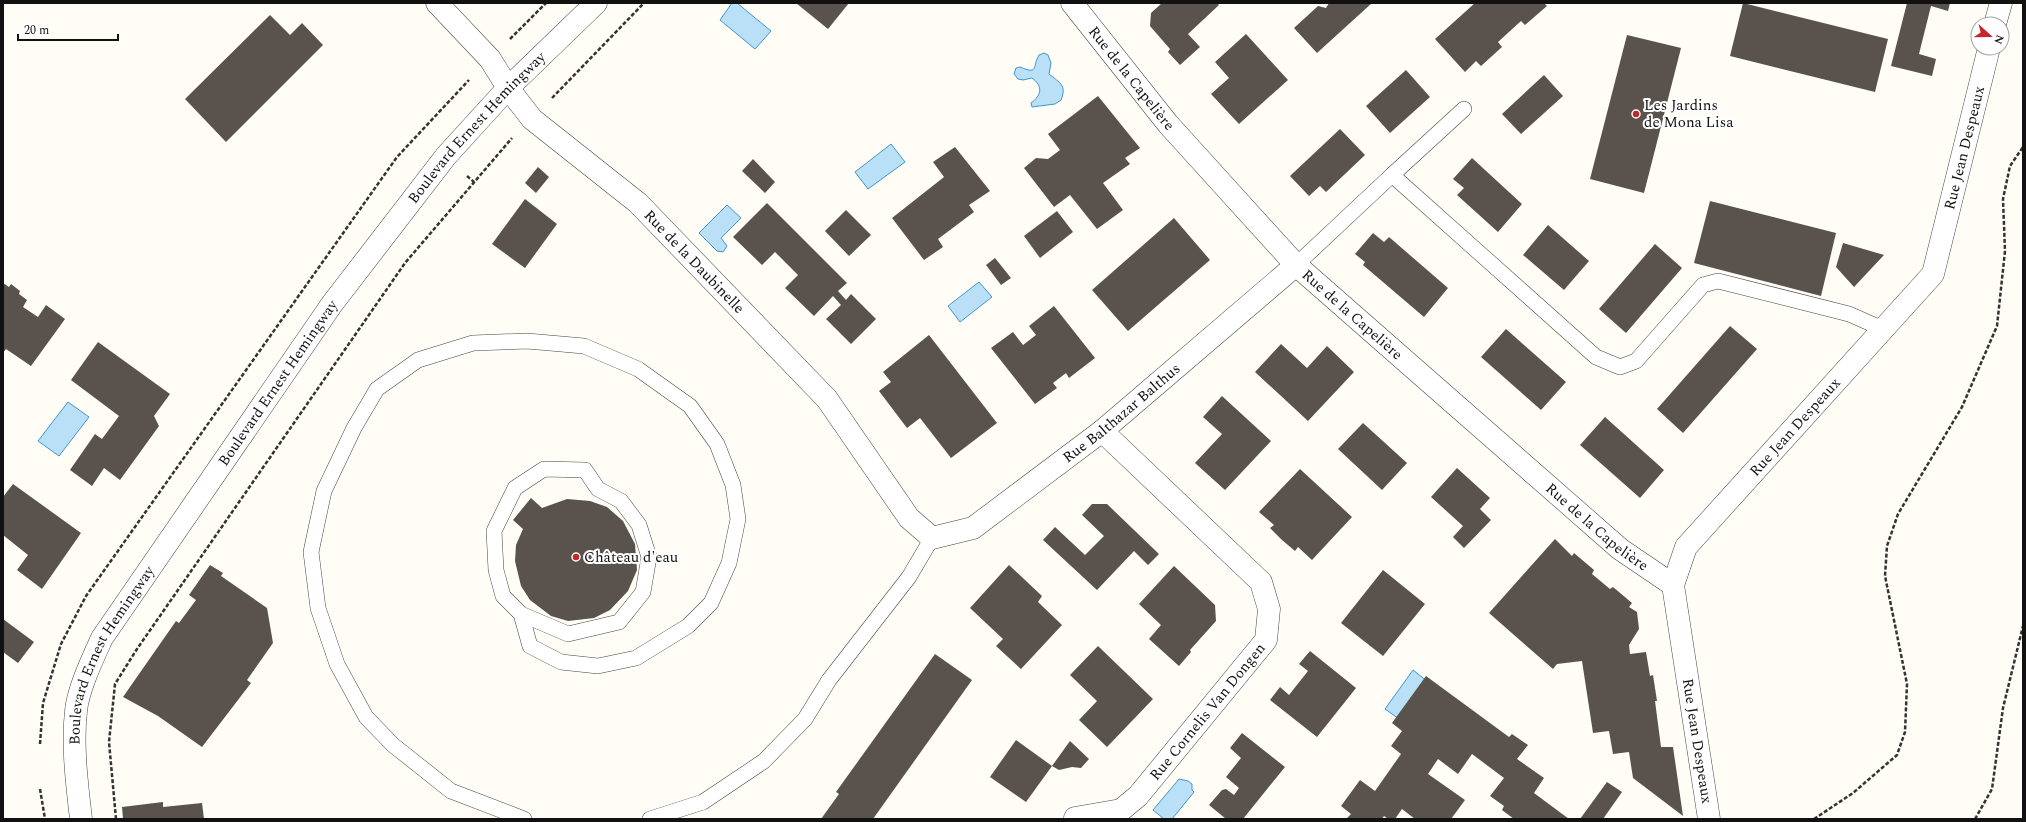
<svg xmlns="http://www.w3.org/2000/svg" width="2026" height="822" font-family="Spectral,serif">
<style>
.water{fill:#b9e0f7;stroke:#3f96cf}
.building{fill:#5a524d}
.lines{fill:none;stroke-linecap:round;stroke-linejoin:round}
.lane-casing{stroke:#444;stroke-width:16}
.street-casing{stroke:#444;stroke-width:23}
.path{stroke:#333;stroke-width:2.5;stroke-dasharray:4 2;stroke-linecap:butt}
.lane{stroke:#fff;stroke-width:15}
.street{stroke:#fff;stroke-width:22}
.poi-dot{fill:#c4262e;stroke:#fff;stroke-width:1.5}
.labels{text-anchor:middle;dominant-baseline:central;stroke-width:4;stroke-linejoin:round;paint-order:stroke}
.street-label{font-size:15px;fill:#111;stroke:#fff}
.poi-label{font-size:15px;fill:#111;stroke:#fff;text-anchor:start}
</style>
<rect width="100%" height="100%" fill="#fffdf5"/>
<!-- water -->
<g class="water">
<path d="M732 3H737L771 31 755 49 720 20Z"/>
<path d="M1044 53 1048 55 1051 63 1049 74C1060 83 1067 85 1061 100L1055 104 1032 107 1031 103C1042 95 1043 86 1032 78L1023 80 1018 79 1014 74 1016 68 1020 67C1039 75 1032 67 1039 55Z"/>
<path d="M891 144 905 162 868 189 855 172Z"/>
<path d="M727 205 741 218 721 238 727 246 723 252 717 251 699 233Z"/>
<path d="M979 282 992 297 960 322 948 306Z"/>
<path d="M68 402 89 417 59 456 38 441Z"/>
<path d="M1413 670 1427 681 1399 719 1385 709Z"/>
<path d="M1179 779 1188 781 1192 784V790L1194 792 1172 819H1164L1153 810Z"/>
</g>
<!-- building -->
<g class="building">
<path d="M796 3H849L828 29Z"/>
<path d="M1162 3H1217L1219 5 1188 34 1200 47 1180 65 1168 52 1170 49 1150 26 1151 13Z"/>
<path d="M1329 3H1372L1317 53 1294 28 1318 6 1326 8Z"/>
<path d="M1475 3H1544L1547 6 1525 25 1521 21 1498 42 1502 47 1481 66 1476 61 1465 72 1435 39Z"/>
<path d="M1743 3 1888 39 1875 92 1730 56Z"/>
<path d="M1907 3H1950L1948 11 1931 6 1919 54 1936 59 1932 76 1891 66Z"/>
<path d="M270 15 290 35 302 23 323 45 226 142 185 99Z"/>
<path d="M1246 34 1288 80 1239 124 1211 94 1229 78 1215 62Z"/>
<path d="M1627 35 1681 48 1644 193 1590 179Z"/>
<path d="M1406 70 1430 97 1390 133 1366 106Z"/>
<path d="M1544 75 1563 96 1521 134 1502 114Z"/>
<path d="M1098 96 1140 148 1125 158 1130 164 1103 183 1123 210 1097 229 1070 195 1054 207 1024 168 1036 158 1048 159 1060 150 1048 134Z"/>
<path d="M1340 129 1365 155 1326 192 1320 186 1309 196 1290 176Z"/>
<path d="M955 147 990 191 969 205 974 212 938 239 943 247 924 260 892 218 944 177 933 162Z"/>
<path d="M1472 158 1522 204 1498 232 1457 195 1464 188 1453 179Z"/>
<path d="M753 159 775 182 765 193 742 171Z"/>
<path d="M538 167 549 177 536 193 525 183Z"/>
<path d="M525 199 557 224 525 268 492 244Z"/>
<path d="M1710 201 1836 233 1821 296 1694 263Z"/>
<path d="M767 203 847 283 838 291 846 300 851 294 876 319 851 344 826 319 841 305 833 296 814 316 785 288 798 275 775 252 762 265 733 237Z"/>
<path d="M846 210 871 235 849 256 825 231Z"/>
<path d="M1057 211 1073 232 1040 258 1024 236Z"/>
<path d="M1174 218 1210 260 1128 331 1092 290Z"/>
<path d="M1548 225 1589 261 1564 290 1523 255Z"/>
<path d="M1373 233 1384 242 1389 237 1448 288 1424 317 1363 265 1365 262 1355 254Z"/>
<path d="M1843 243 1884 255 1854 287 1836 267Z"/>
<path d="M1655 244 1682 268 1626 333 1599 309Z"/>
<path d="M995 258 1011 278 1001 285 986 265Z"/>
<path d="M3 283 9 287 11 284 20 291 19 294 27 300 23 307 38 317 46 305 65 319 31 366 6 349 3 353Z"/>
<path d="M1054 306 1095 358 1069 378 1066 373 1053 383 1057 388 1035 404 991 348 1013 332 1023 345 1036 335 1029 326Z"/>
<path d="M1730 326 1757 349 1683 433 1657 409Z"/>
<path d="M1506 329 1566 382 1541 410 1481 357Z"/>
<path d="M929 335 997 423 951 458 920 418 907 428 879 391 891 382 883 372Z"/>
<path d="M98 342 170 394 154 416 159 426 120 480 104 468 92 486 70 470 95 434 102 439 119 416 71 380Z"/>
<path d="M1281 344 1307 368 1327 346 1354 372 1308 421 1255 372Z"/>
<path d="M1222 396 1271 441 1225 490 1195 463 1222 434 1203 417Z"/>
<path d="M1605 417 1664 470 1640 498 1580 445Z"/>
<path d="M1363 423 1407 463 1382 490 1338 449Z"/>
<path d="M1457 468 1490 498 1480 509 1491 520 1464 548 1453 537 1463 526 1431 497Z"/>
<path d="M1300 469 1352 517 1312 560 1298 547 1295 551 1282 540 1270 528 1274 525 1259 512Z"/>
<path d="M13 484 81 533 42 589 17 570 28 555 3 535V497Z"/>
<path d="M531 498 542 508 567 499 590 501 607 507 623 521 635 544 637 570 628 591 610 610 594 618 568 621 551 616 530 600 521 586 515 561 516 545 523 529 513 520Z"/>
<path d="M1092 504H1107L1159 554 1148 565 1134 551 1097 590 1043 540 1055 527 1085 555 1104 536 1082 515Z"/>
<path d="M1555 539 1572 556 1574 553 1594 570 1592 574 1610 589 1613 587 1632 603 1629 607 1637 612 1639 629 1629 645 1630 654 1646 652 1650 676 1653 675 1657 701H1655L1661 747H1673L1683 816 1633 778 1629 752 1613 754 1609 731 1593 733 1582 661 1557 664 1553 669 1489 613Z"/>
<path d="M210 565 223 573 221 576 267 608 273 643 247 680 251 683 202 747 158 716 123 697 176 621 179 623 196 600 189 595Z"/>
<path d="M1009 565 1042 596 1038 602 1062 625 1021 669 996 646 1003 639 970 608Z"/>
<path d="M1174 566 1215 605 1216 621 1190 650 1191 652 1179 666 1149 639 1161 625 1139 604Z"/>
<path d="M1383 570 1425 604 1383 656 1341 623Z"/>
<path d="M3 619 34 642 18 663 3 652Z"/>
<path d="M1098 646 1153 699 1107 747 1079 720 1097 701 1070 675Z"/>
<path d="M1310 651 1356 688 1317 737 1270 700 1280 687 1289 695 1308 671 1299 664Z"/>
<path d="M935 654 972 680 873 819H821L839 794 836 792Z"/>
<path d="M1426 676 1509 737 1512 734 1528 745 1517 759 1544 778 1534 793 1569 819H1514L1502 810 1504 806 1490 796 1504 778 1472 754 1458 774 1438 759 1428 774 1465 800 1451 819H1415L1402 809 1395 819H1388L1384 816 1382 819H1346L1351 814 1341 806 1360 780 1375 791 1401 754 1391 746 1402 731 1392 723Z"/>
<path d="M1242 733 1285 767 1243 819H1226L1209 805 1222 790 1226 789 1234 795 1239 788 1226 777 1241 758 1230 748Z"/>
<path d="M1016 740 1052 766 1026 802 990 777Z"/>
<path d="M1070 741 1089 759 1081 768 1072 767 1059 770 1052 766Z"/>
<path d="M1607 782 1622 792 1603 819H1580Z"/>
<path d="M163 802V807L202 803 204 819H123L122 807Z"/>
</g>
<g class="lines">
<defs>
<g id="lane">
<path d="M1392 175 1464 109"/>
<path d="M1296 265 1392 175 1596 357 1620 367 1636 361 1703 285 1718 281 1849 314 1883 329"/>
<path d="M521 614 568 634 619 622 643 592 649 557 639 525 621 501 598 489 585 470 544 469 515 488 494 531 496 570 503 596 521 614 530 646 561 662 598 666 636 658 688 626 711 603 729 563 738 519 733 485 717 444 690 406 638 369 584 346 527 341 473 343 418 360 377 389 354 428 324 491 311 552 318 608 337 664 366 717 393 745 451 791 524 819"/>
<path d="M650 819 703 802 764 761 805 719 829 680 909 577 932 538"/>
</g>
<g id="street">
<path id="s1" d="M437 3 490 59 508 88 532 119 638 203 827 399 909 518 932 538 973 528 1102 431 1296 265"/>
<path id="s2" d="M1072 3 1168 124 1296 265 1620 549 1673 585"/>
<path d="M1995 24 2001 3"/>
<path id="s3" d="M1075 818 1121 810 1138 796 1266 640 1269 609 1261 582 1102 431"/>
<path id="s4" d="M81 819C77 784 72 746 76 711 78 689 93 658 102 638L332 304 446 156 508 88 596 3"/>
<path id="s5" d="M1709 819 1673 585 1686 547 1933 274 1989 48"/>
</g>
</defs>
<!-- lane casing -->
<use href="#lane" class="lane-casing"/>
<!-- street casing -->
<use href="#street" class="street-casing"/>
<!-- path -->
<g class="path">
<path d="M510 39 546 3"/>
<path d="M552 98 644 3"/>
<path d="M467 176 474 182"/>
<path d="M40 744 43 703 61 644 86 596 397 157 469 80"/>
<path d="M40 789 45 819"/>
<path d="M116 819 109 742 115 684 137 649 405 263 512 138"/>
<path d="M1814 819 1853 793 1897 755 1905 732 1907 684 1885 576 1887 546 1898 514 1962 407 1997 326 2005 251 2003 199 2010 166 2023 147"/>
<path d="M1975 819 1992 789 2003 708 2023 626"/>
</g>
<!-- lane -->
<use href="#lane" class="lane"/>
<!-- street -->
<use href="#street" class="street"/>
</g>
<!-- markers -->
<g class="poi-dot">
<circle cx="1636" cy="114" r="4"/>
<circle cx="576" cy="557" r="4"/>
</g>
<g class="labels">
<!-- street labels -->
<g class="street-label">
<text stroke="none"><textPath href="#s2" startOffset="96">Rue de la Capelière</textPath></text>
<text stroke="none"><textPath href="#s4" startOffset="820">Boulevard Ernest Hemingway</textPath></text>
<text stroke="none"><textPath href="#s5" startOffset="775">Rue Jean Despeaux</textPath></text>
<text stroke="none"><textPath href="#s1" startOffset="367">Rue de la Daubinelle</textPath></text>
<text stroke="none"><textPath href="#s2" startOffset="420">Rue de la Capelière</textPath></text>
<text stroke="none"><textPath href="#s4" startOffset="496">Boulevard Ernest Hemingway</textPath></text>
<text stroke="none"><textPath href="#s1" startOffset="963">Rue Balthazar Balthus</textPath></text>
<text stroke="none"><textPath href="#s5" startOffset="439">Rue Jean Despeaux</textPath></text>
<text stroke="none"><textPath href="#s2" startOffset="744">Rue de la Capelière</textPath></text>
<text stroke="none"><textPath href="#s4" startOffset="173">Boulevard Ernest Hemingway</textPath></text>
<text stroke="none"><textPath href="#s3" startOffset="178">Rue Cornelis Van Dongen</textPath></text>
<text transform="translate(1697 741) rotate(81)">Rue Jean Despeaux</text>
</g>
<!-- poi labels -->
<g class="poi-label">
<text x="1644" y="105">Les Jardins<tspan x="1644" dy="17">de Mona Lisa</tspan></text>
<text x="584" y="557">Château d'eau</text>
</g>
</g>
<!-- border -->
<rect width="2026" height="822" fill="none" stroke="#111111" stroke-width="8"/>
<!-- north arrow -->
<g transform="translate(1990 36) rotate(111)"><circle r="19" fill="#ffffff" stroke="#a0a0a0"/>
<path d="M0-3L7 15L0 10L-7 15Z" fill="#c4262e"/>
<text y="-6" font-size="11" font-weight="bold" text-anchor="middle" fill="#111111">N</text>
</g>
<!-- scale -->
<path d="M18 34v6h100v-6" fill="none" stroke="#111111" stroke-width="2"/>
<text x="24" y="34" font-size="12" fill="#111111" stroke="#ffffff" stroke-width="3" paint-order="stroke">20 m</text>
</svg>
